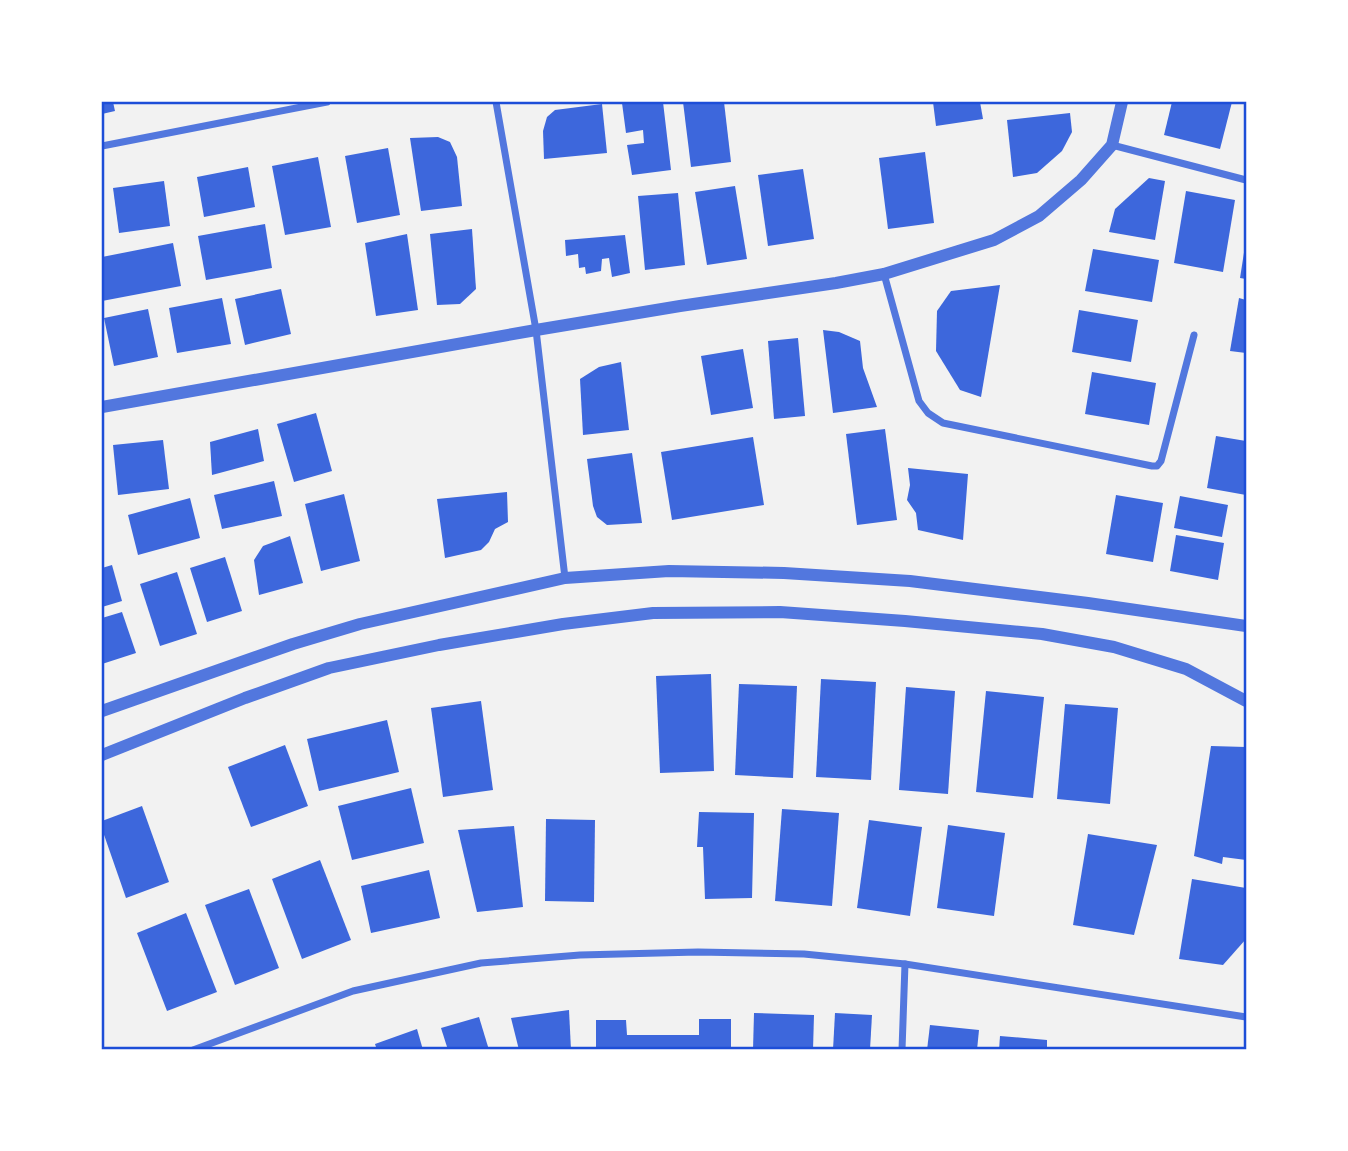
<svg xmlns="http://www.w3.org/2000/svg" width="1348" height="1151" font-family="'Archivo Narrow',sans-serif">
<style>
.building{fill:#3d67dc}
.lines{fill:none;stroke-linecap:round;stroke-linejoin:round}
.minor{stroke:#5277de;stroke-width:7}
.tertiary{stroke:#5277de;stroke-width:12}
.neatline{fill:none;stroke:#1d4ed8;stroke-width:2.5}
</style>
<rect width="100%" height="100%" fill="#f2f2f2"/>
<!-- building -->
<g class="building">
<path d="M102 102H113L115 111 102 114Z"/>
<path d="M630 102H663L671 170 632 175 627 145 644 143 643 130 626 133 622 103Z"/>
<path d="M683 102H724L731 162 691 167Z"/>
<path d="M933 102H980L983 119 936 126Z"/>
<path d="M1172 102H1232L1220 149 1164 135Z"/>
<path d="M602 104 607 153 544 159 543 131 547 117 555 110Z"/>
<path d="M1070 113 1072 132 1062 151 1037 173 1013 177 1007 120Z"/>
<path d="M438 137 450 142 457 157 462 206 421 211 410 138Z"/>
<path d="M388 148 400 215 357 223 345 156Z"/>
<path d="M925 152 934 223 888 229 879 158Z"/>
<path d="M318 157 331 227 285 235 272 166Z"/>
<path d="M248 167 255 207 204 217 197 177Z"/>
<path d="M803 169 814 239 768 246 758 175Z"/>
<path d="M1149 178 1165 181 1155 240 1109 232 1115 209Z"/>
<path d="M164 181 170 226 119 233 113 188Z"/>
<path d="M735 186 747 259 707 265 695 192Z"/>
<path d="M1186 191 1235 200 1223 272 1174 263Z"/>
<path d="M678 193 685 265 645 270 638 196Z"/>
<path d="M265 224 272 268 206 280 198 236Z"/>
<path d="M472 229 476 289 460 304 437 305 430 234Z"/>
<path d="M407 234 418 310 376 316 365 243Z"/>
<path d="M625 235 630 273 612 277 609 258 602 259 601 271 586 274 585 267 579 268 578 254 566 256 565 240Z"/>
<path d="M173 243 181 286 102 301V257Z"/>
<path d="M1245 246H1246V279L1240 278Z"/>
<path d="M1093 249 1159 260 1152 302 1085 291Z"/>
<path d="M1000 285 981 397 960 390 936 351 937 311 951 291Z"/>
<path d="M281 289 291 334 245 345 235 299Z"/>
<path d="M222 298 231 344 177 353 169 308Z"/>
<path d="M1239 298 1246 300V353L1230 351Z"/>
<path d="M148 309 158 357 114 366 104 318Z"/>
<path d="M1079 310 1138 320 1131 362 1072 352Z"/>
<path d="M823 330 839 332 860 341 863 368 877 407 833 413Z"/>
<path d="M798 338 805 416 774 419 768 341Z"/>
<path d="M743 349 753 408 711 415 701 356Z"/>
<path d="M621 362 629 430 583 435 580 379 599 367Z"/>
<path d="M1092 372 1156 383 1149 425 1085 414Z"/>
<path d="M316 413 332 471 294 482 277 424Z"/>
<path d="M258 429 264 461 212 475 210 442Z"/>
<path d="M885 429 897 520 857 525 846 434Z"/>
<path d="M1216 436 1246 441V495L1207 488Z"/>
<path d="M753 437 764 505 672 520 661 452Z"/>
<path d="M163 440 169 489 118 495 113 445Z"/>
<path d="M632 453 642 523 607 525 597 517 593 506 587 459Z"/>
<path d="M908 468 968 474 963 540 918 530 916 513 907 500 910 485Z"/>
<path d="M274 481 282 516 222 529 214 495Z"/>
<path d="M507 492 508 522 495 529 489 542 481 550 445 558 437 499Z"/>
<path d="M344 494 360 561 321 571 305 504Z"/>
<path d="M1116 495 1163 503 1153 562 1106 554Z"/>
<path d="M1180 496 1228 505 1222 537 1174 528Z"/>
<path d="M190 498 200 538 138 555 128 515Z"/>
<path d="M1176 535 1224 543 1218 580 1170 571Z"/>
<path d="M290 536 303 583 259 595 254 560 263 546Z"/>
<path d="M225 557 242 611 207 622 190 568Z"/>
<path d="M112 565 122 601 102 607V568Z"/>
<path d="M177 572 197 634 160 646 140 584Z"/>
<path d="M122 612 136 653 102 664V618Z"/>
<path d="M711 674 714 771 660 773 656 676Z"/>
<path d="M821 679 876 682 871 780 816 777Z"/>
<path d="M739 684 797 686 793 778 735 775Z"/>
<path d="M906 687 955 691 948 794 899 790Z"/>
<path d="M986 691 1044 697 1033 798 976 792Z"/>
<path d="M481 701 493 790 443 797 431 708Z"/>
<path d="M1065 704 1118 708 1110 804 1057 799Z"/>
<path d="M387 720 399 772 319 791 307 739Z"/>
<path d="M285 745 308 806 251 827 228 767Z"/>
<path d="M1211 746 1246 747V860L1223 857 1222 864 1194 856Z"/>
<path d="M411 788 424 843 352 860 338 806Z"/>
<path d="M142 806 169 882 126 898 102 829V821Z"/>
<path d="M782 809 839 813 832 906 775 901Z"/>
<path d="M699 812 754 813 752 898 705 899 703 847H697Z"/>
<path d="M546 819 595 820 594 902 545 901Z"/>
<path d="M869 820 922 827 910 916 857 908Z"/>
<path d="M948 825 1005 833 994 916 937 908Z"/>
<path d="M514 826 523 907 477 912 458 830Z"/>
<path d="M1088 834 1157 845 1134 935 1073 925Z"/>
<path d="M320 860 351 940 302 959 272 879Z"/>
<path d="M429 870 440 918 371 933 361 886Z"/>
<path d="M1192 879 1246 888V939L1223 965 1179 959Z"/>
<path d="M249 889 279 968 235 985 205 905Z"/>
<path d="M186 913 217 992 167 1011 137 933Z"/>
<path d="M569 1010 571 1050H519L511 1018Z"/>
<path d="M754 1013 814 1015 813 1050H753Z"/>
<path d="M835 1013 872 1015 870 1050H833Z"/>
<path d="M479 1017 489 1050H448L441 1028Z"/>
<path d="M699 1019H731V1050H596V1020H626L627 1035H699Z"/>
<path d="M930 1025 979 1030 977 1050H927Z"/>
<path d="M417 1029 423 1050H377L375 1044Z"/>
<path d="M1000 1036 1047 1040V1050H999Z"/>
</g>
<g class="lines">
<!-- minor -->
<g class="minor">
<path d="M496 102 536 330 565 578"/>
<path d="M1112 145 1246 180"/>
<path d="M102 146 327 102"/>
<path d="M884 274 919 401 928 413 943 423 1152 466H1157L1161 461 1194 335"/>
<path d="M193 1050 353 991 481 963 580 955 698 952 804 954 905 964 1246 1017"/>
<path d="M902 1050 905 964"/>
</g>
<!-- tertiary -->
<g class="tertiary">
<path d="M102 407 536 330 680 306 836 283 884 274 994 240 1039 216 1081 180 1112 145 1122 102"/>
<path d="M102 711 293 644 360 624 565 578 669 571 784 573 910 581 1088 603 1246 626"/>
<path d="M102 755 245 698 329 668 439 645 563 624 653 613 780 612 905 621 1042 634 1114 647 1186 669 1246 701"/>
</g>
</g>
<!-- border -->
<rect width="1348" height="1151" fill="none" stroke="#ffffff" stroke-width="206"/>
<rect x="103" y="103" width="1142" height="945" class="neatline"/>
</svg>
